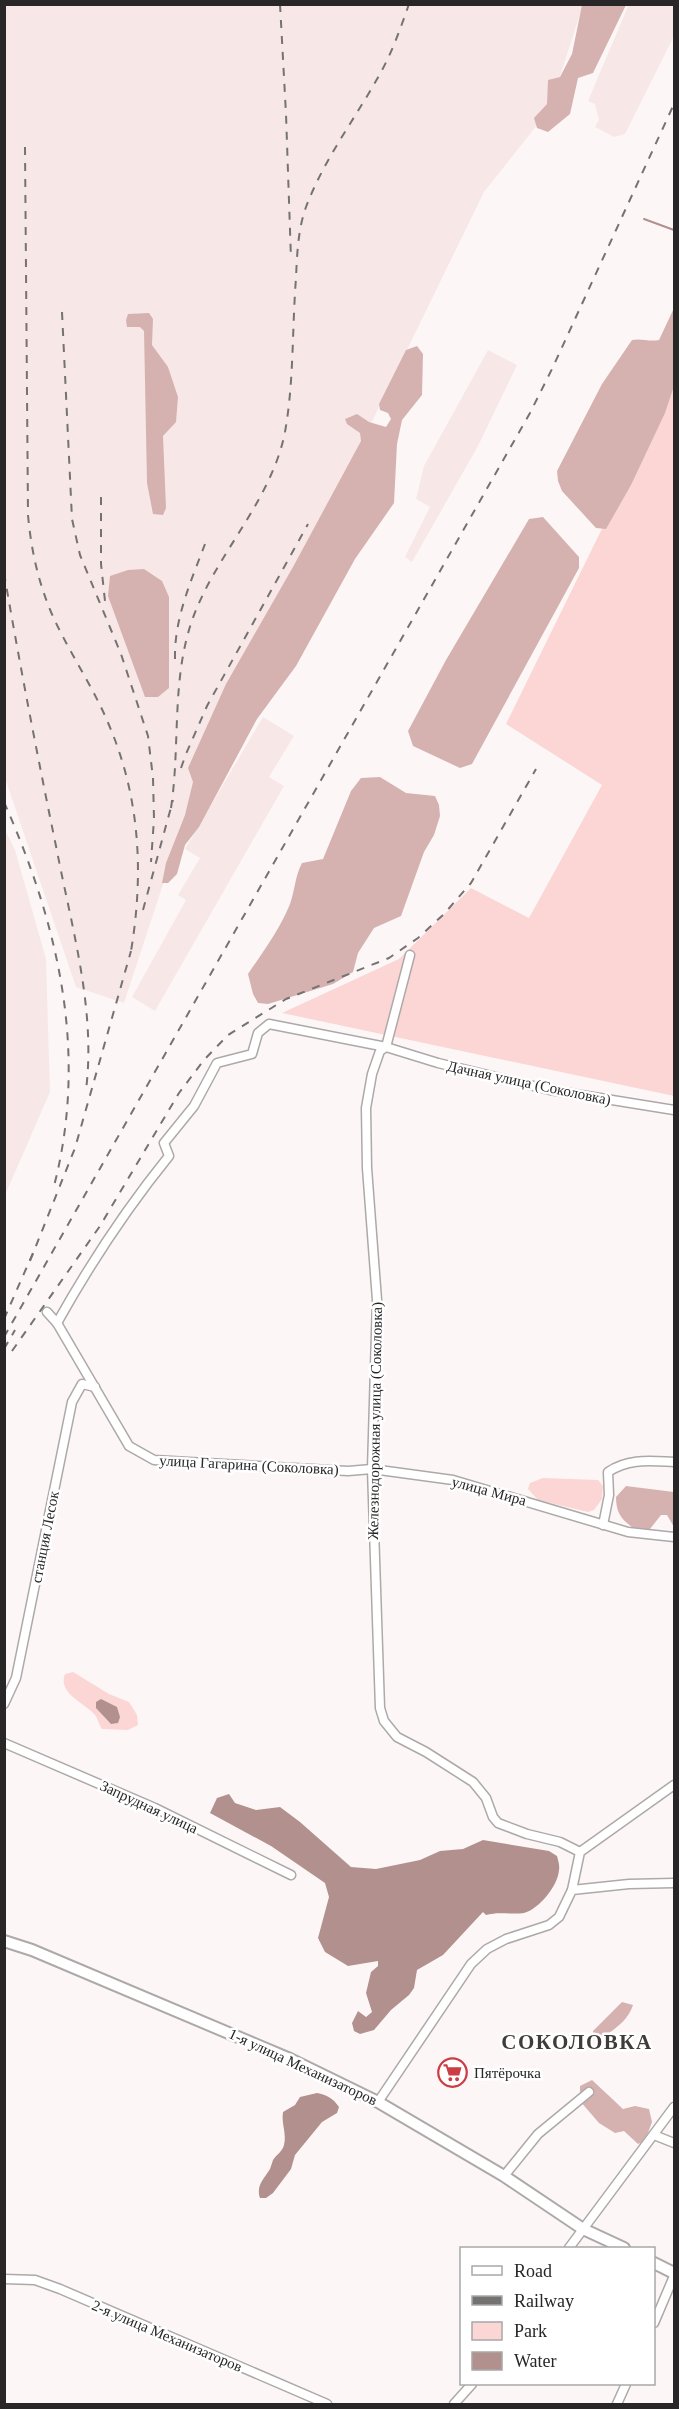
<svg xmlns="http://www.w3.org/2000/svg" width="679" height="2409" font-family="'Times New Roman',serif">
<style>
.built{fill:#f7e8e7}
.green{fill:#fbd6d4}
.forest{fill:#d5b2b0}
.water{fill:#b2908e}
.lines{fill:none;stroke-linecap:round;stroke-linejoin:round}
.stream{stroke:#b2908e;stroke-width:2}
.minor-casing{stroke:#aea9a9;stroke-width:11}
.tertiary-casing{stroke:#aea9a9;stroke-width:14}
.minor{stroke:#fff;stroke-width:8}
.tertiary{stroke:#fff;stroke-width:10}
.rail{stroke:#757272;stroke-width:2;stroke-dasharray:8 8;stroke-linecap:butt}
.labels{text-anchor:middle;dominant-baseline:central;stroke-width:5;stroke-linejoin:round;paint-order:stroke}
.street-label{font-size:15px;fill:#282626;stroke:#fff}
.poi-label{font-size:15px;fill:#282626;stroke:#fff;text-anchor:start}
.district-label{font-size:21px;font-weight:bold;letter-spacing:1.5px;fill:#403c3c;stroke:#fff}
</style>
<rect width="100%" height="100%" fill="#fcf7f6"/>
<!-- built -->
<g class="built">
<path d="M629 4 674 5V36L625 134 614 137 595 127 599 120 595 104 588 101Z"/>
<path d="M4 5H583L549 110 484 192 198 778 124 1003 76 987 5 778Z"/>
<path d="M488 350 517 365 478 446 412 562 405 557 430 507 416 499 424 466Z"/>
<path d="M263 717 294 736 269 777 284 786 155 1011 132 997 186 900 178 895 200 858 185 849Z"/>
<path d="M5 830 15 850 46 959 50 1092 5 1195Z"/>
</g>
<!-- green -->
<g class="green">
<path d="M674 382V1096L282 1013 399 959 471 888 529 918 602 785 506 724Z"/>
<path d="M543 1478 598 1480 603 1486 602 1499 594 1510 588 1512 538 1500 528 1489 530 1483Z"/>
<path d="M73 1672 109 1694 129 1702 137 1715 138 1725 128 1730 102 1729C99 1725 98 1719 95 1715 85 1703 57 1693 65 1674Z"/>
</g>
<!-- forest -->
<g class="forest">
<path d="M582 5H626L593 73 578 78 570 114 548 132 537 128 534 118 547 104 548 80 560 77 572 54Z"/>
<path d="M674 308V386L665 413 631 485 606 529 596 528 562 491 558 481 557 471 602 384 632 340C642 338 649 342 659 340Z"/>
<path d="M149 313 153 319 152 345 168 367 178 397 176 422 163 436 166 508 163 515 153 514 147 483 144 331 140 327H127L126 320 128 314Z"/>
<path d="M417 346 423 354 422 395 402 420 397 444 394 503 355 559 296 666 257 719 199 827 185 845 177 874 168 883H162L166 863 185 815 193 782 188 768 226 684 293 567 361 441 360 433 347 424 345 419 357 414 369 422 386 427 391 419 388 413 380 410 379 404 406 350Z"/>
<path d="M543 517 579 557V568L472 764 460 768 413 746 408 731 446 660 529 519Z"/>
<path d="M144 569 162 581 169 597V688L158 697H145L108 596 110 576 128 570Z"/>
<path d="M380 777 406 793 435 796 439 805 440 816 434 835 424 852 401 916 374 928 358 953 353 972 333 984 268 1004 258 1003 253 994 248 974C263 952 280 929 290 904 295 890 295 876 302 863L323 859 351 791 361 778Z"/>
<path d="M626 1486 674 1492V1527L667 1515H661L650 1529 636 1530C622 1520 616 1514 616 1497Z"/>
<path d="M622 2002 633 2005C628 2021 612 2032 597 2040L593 2038V2031Z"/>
<path d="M592 2080 623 2109 635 2106 649 2109 652 2122 645 2141 638 2144 624 2131 615 2133 599 2123 580 2101V2086Z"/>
</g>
<!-- water -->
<g class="water">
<path d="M101 1699 117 1707 120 1717 118 1723 111 1724 96 1708V1702Z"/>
<path d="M229 1794 235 1803 256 1810 280 1807 300 1822 351 1867 376 1869 420 1860 440 1851 463 1849 483 1840 549 1851 557 1856C558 1860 560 1866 559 1870 558 1886 539 1909 524 1913 511 1915 499 1911 486 1915L483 1912 443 1955 417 1970 414 1988 409 1995 391 2010 374 2030 360 2034 354 2031 352 2023 358 2011 366 2017 372 2012 366 1993 371 1972 378 1966V1961L348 1966 325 1952 318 1938 329 1897 325 1883 271 1846 210 1813 217 1798Z"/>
<path d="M317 2093C327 2095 333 2098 339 2107L337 2113 322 2122 295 2155 291 2169 273 2193 266 2198H260C256 2185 264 2179 270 2169 271 2166 272 2163 273 2160 277 2154 282 2152 284 2145 287 2134 281 2123 283 2112L295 2105 300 2097Z"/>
</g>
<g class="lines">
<!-- stream -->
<path class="stream" d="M644 219 674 230"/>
<defs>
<g id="minor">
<path d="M410 955 386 1047 380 1051 372 1074 366 1108 367 1168 377 1300 372 1469 380 1708 384 1721 397 1737 426 1752 473 1782 486 1798 493 1817 498 1823 527 1834 560 1842 580 1852"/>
<path d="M47 1312 57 1323 129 1446 154 1460 348 1471 372 1469 453 1480 628 1532 674 1537"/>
<path d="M57 1323C90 1264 126 1209 169 1156L164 1143 194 1106 217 1063 252 1054 258 1033 269 1024 386 1047 438 1063 550 1090 674 1110"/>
<path d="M603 1525 609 1495 608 1472C629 1458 650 1461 674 1462"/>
<path d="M4 1704 16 1678 72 1402 82 1384 95 1387"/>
<path d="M4 1743 155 1808 291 1875"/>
<path d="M572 1890 580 1852 674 1785"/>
<path d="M378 2102 471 1964 487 1949 506 1939 549 1925 559 1917 572 1890 629 1884 674 1883"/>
<path d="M654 2135 674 2143"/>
<path d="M504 2176 538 2134 589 2092"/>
<path d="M569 2248 674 2107"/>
<path d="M4 2279 35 2280 60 2289 327 2404"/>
<path d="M654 2323 674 2276"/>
<path d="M454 2404 472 2384"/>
<path d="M617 2404 626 2384"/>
</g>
<g id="tertiary">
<path d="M4 1941 32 1950 290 2059 378 2102 504 2176 583 2229 624 2248"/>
<path d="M654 2263 674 2273"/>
</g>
</defs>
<!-- minor casing -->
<use href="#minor" class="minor-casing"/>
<!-- tertiary casing -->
<use href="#tertiary" class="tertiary-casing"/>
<!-- minor -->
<use href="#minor" class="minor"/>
<!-- tertiary -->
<use href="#tertiary" class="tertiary"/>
<!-- rail -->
<g class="rail">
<path d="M280 4 286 114 291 259"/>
<path d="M25 147 28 515C31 549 38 581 51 612 68 651 93 686 109 725 141 800 144 878 130 957"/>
<path d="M62 312 72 519 80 555 121 654 148 736 153 778 154 819 151 862"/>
<path d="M101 497V564L105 601"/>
<path d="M4 573C20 666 38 759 57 851 72 929 96 1010 86 1090"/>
<path d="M175 659C174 619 191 581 205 544"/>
<path d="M181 768 186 754 207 706 308 524"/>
<path d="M4 802C59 926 89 1055 53 1190"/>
<path d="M171 808C181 742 170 673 196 610 221 549 272 498 285 432 294 382 292 329 296 278 297 255 298 229 306 207 324 159 357 116 381 72 393 50 401 27 409 4"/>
<path d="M143 910 173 800"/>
<path d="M30 1261 75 1148 131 951"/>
<path d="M4 1319 33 1253"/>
<path d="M4 1337 530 413 552 369 674 104"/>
<path d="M4 1349 15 1330"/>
<path d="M12 1351 100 1226 179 1093 204 1060 228 1035 286 999 389 958 418 938 444 914 471 883 536 769"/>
</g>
</g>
<!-- icons -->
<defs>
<symbol id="supermarket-ring" viewBox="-11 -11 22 22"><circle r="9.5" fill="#fff" stroke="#cc3d44" stroke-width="1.5"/><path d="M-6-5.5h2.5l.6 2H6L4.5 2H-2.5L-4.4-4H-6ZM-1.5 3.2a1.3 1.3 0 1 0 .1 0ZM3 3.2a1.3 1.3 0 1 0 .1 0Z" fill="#cc3d44"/></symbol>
</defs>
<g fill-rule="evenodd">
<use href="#supermarket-ring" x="436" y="2056" width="33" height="33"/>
</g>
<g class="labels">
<!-- street labels -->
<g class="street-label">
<text transform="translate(529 1083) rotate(12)">Дачная улица (Соколовка)</text>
<text transform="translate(375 1421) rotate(-89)">Железнодорожная улица (Соколовка)</text>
<text transform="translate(249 1465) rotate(3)">улица Гагарина (Соколовка)</text>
<text transform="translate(489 1491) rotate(15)">улица Мира</text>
<text transform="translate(45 1537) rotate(-79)">станция Лесок</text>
<text transform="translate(149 1807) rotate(25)">Запрудная улица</text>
<text transform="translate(303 2067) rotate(25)">1-я улица Механизаторов</text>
<text transform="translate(167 2336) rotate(23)">2-я улица Механизаторов</text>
</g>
<!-- poi labels -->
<g class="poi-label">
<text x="474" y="2073">Пятёрочка</text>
</g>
<!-- district labels -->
<g class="district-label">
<text x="577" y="2042">СОКОЛОВКА</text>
</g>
</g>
<!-- border -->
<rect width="679" height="2409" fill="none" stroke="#282626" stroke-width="12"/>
<!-- legend -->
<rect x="460" y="2247" width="195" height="138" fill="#ffffff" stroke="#a9a8a8" stroke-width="1.5"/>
<rect x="472" y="2266" width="30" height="9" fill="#ffffff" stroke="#a9a8a8" stroke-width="1.5"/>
<text x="514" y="2277" font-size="18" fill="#282626">Road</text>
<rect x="472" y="2296" width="30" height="9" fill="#757272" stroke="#a9a8a8" stroke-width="1.5"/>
<text x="514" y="2307" font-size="18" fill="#282626">Railway</text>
<rect x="472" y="2322" width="30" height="18" fill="#fbd6d4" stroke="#a9a8a8" stroke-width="1.5"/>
<text x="514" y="2337" font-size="18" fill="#282626">Park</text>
<rect x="472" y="2352" width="30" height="18" fill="#b2908e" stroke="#a9a8a8" stroke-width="1.5"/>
<text x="514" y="2367" font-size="18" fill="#282626">Water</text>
</svg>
